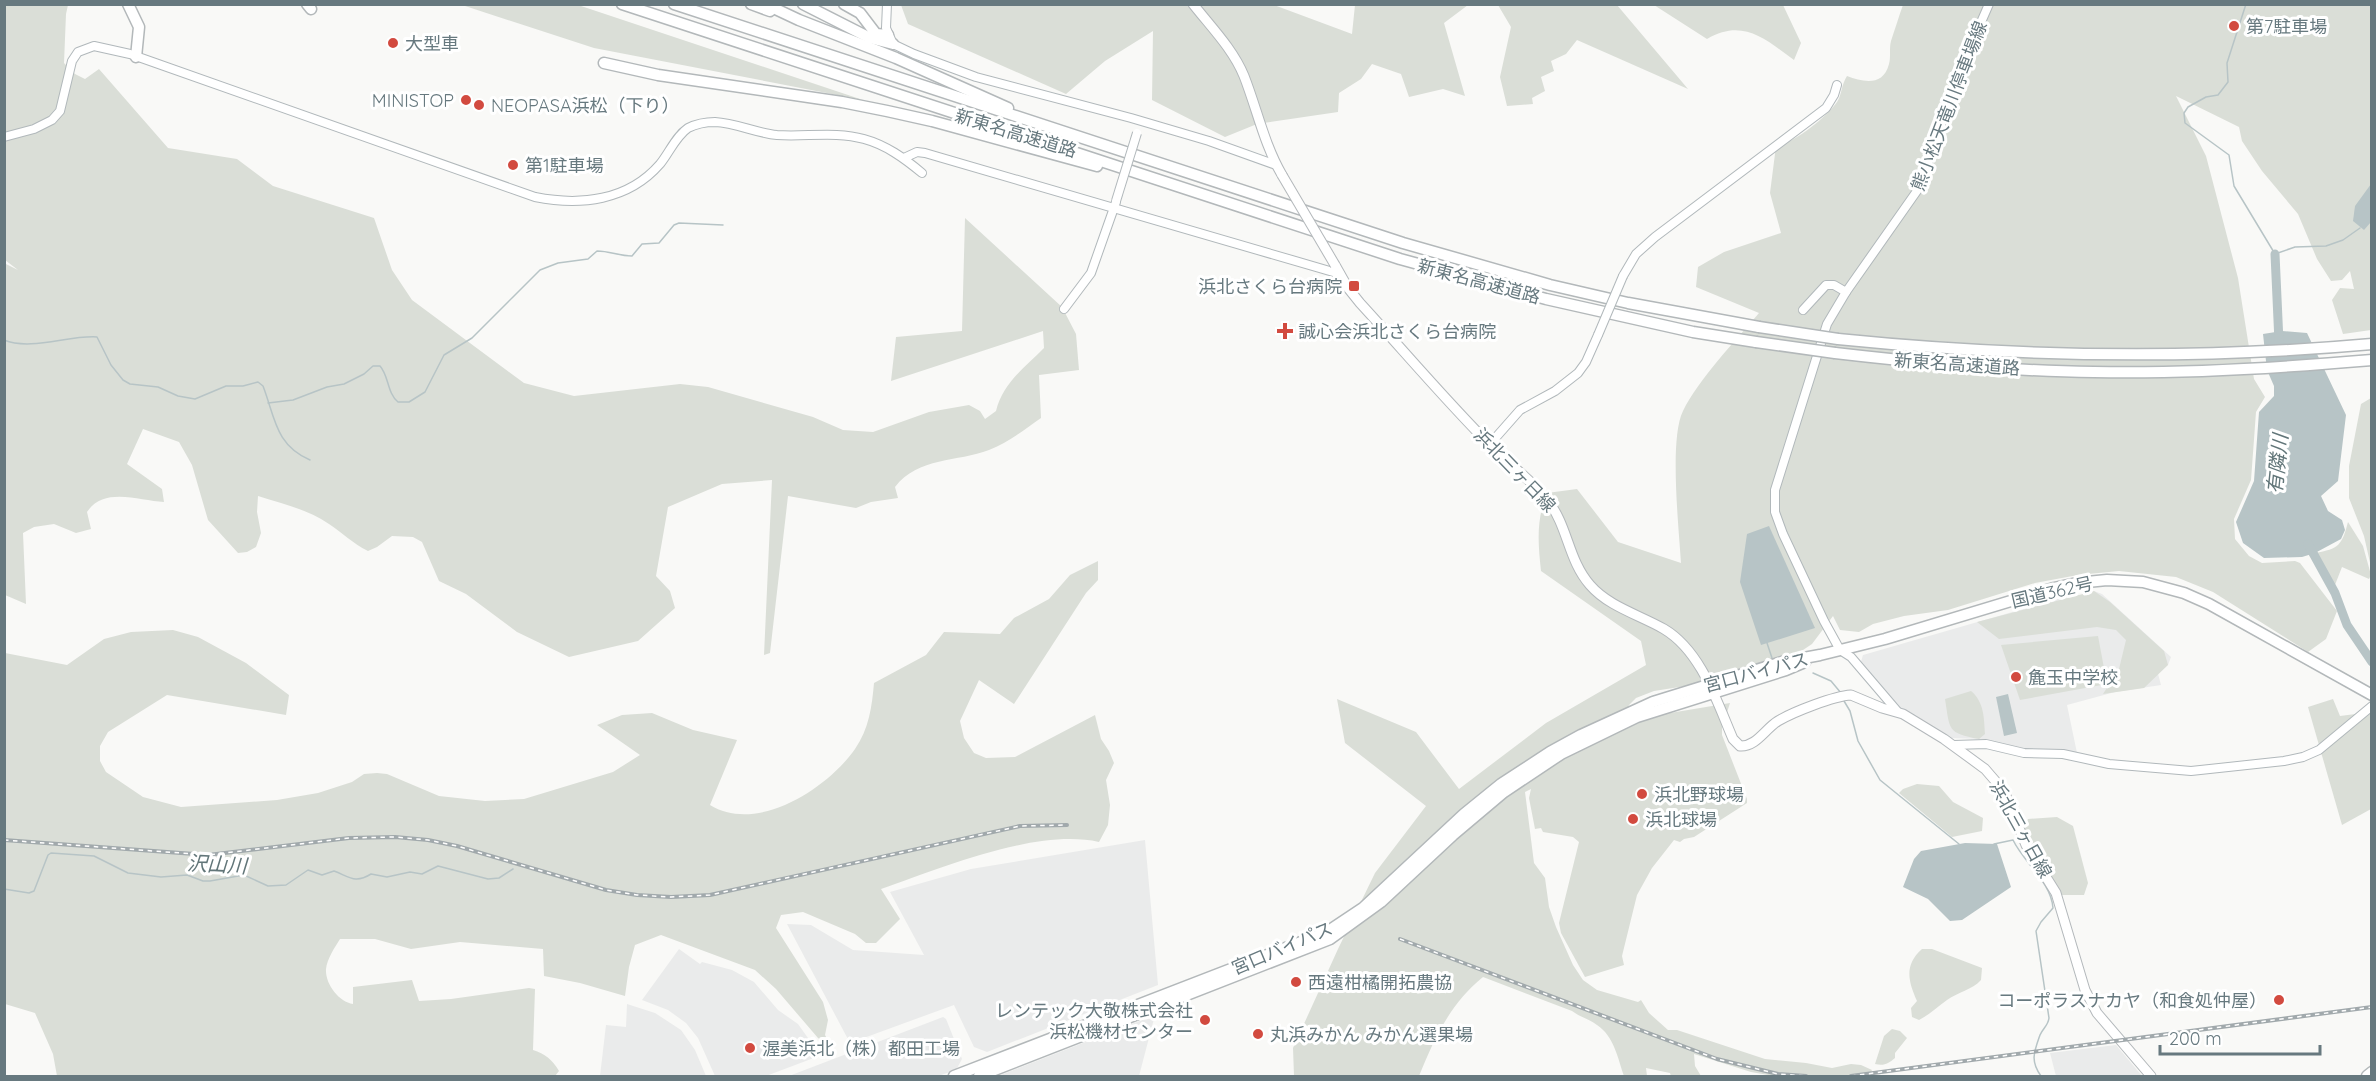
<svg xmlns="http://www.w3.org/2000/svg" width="2376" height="1081" font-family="Quicksand,'Noto Sans JP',sans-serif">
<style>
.built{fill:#eaebeb}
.green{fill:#daded7}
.water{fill:#b7c4c6}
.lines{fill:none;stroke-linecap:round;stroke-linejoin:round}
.stream{stroke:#b7c4c6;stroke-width:1.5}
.river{stroke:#b7c4c6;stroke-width:9}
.secondary-casing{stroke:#b1b8bb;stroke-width:10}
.primary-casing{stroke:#b3b8bb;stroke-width:11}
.highway-casing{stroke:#b3b8ba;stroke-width:13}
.secondary{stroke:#fff;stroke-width:8}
.primary{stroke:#fff;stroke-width:9}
.highway{stroke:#fff;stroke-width:10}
.rail-casing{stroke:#a1a9ac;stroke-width:4}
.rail{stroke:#fff;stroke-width:1.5;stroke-dasharray:4.5;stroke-linecap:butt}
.secondary-bridge-casing{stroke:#b1b8bb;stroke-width:10;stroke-linecap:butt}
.primary-bridge-casing{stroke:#b3b8bb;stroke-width:11;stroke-linecap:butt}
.highway-bridge-casing{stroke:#b3b8ba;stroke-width:13;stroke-linecap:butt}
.secondary-bridge{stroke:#fff;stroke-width:8}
.primary-bridge{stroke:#fff;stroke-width:9}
.highway-bridge{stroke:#fff;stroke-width:10}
.poi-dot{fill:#d24a3f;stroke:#fff;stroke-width:2}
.labels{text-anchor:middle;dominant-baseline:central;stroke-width:6;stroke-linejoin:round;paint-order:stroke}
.poi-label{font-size:18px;fill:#67797f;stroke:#fff;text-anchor:start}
.street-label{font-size:18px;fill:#67797f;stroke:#fff}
.water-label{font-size:20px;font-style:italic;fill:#627679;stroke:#fff}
</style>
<rect width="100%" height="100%" fill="#f9f9f7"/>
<!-- built -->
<g class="built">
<path d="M2094 591 2102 594 2171 657 2168 665 2160 667 2157 670 2161 685 2115 692 2067 705 2077 753 2064 750H2029L1984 739 1949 738 1900 708 1861 662 1863 655 2068 596 2084 595Z"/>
<path d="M1145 840 1158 985 987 1052 974 1047 954 1005 850 1043 787 924 811 925 853 950 924 955 890 892 971 869Z"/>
<path d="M679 949 700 964 702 962 732 970 754 982 778 1010 798 1024 808 1038 827 1053 766 1076H715L698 1038 686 1023 668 1010 642 1000Z"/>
<path d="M627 1004 655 1013 681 1030 695 1050 706 1076H600L606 1025 626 1027Z"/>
<path d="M1155 1015 1139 1076H998Z"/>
<path d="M943 1017 946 1019 962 1059 956 1070 938 1076H789Z"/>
<path d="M2116 1045 2142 1076H2056L2050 1053Z"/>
</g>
<!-- green -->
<g class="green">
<path d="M5 5H68L66 14 64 63 75 74 85 79 99 69 168 148 237 159 273 186 374 218 392 270 412 300 524 383 574 396 680 384 708 387 813 417 843 430 873 432 929 412 969 405 980 411 985 419 996 411C1003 383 1025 367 1044 348L1043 331 891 381 896 337 962 331 965 218 1062 307 1076 334 1079 370 1039 375 1041 418C1025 429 1008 443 989 450 958 462 918 457 895 487L898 498 871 502 856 508 788 496 770 653 764 655 772 480 722 484 668 507 656 576 670 591 675 608 638 641 569 657 517 632 466 594 439 581 422 542 413 537 392 536 377 547 368 551C352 543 343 533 329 524 307 509 283 504 258 496L257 512 261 533 256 547 247 552 238 553 208 520 192 465 179 442 143 429 127 464 162 489 164 502C140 501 104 486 87 512L91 529 76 533 54 524 34 527 23 533 26 604 5 595 4 263 18 270 5 260Z"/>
<path d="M462 5H578L863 100 594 48Z"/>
<path d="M901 5H1274L1352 34 1355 5H1468L1444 23 1465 96 1443 89 1409 97 1401 74 1372 64 1361 79 1339 93 1338 112 1257 124 1225 137 1152 100 1153 31 1105 61 1066 94 908 24Z"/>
<path d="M1498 5H1617L1688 89 1577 40 1566 54 1551 61 1554 71 1541 77 1545 91 1532 98 1533 104 1507 106 1500 77 1511 27Z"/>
<path d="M1654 5H1783L1801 43 1794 60C1765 39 1743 18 1707 39Z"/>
<path d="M1903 5H2371V330L2343 334 2332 300 2340 288 2354 289 2350 271 2342 280 2331 281 2317 259 2298 214 2262 171 2242 141 2239 127 2176 96 2206 156 2238 278 2254 379 2265 397 2256 412 2251 480 2234 519 2235 539 2249 556 2262 563 2295 561 2300 563 2337 611 2326 639 2308 652 2213 592 2176 577 2119 571 2078 575 2035 583 1948 610 1904 616 1873 624 1859 632 1840 630 1833 616 1812 644 1800 652 1686 686 1654 691 1636 698 1629 705 1625 715 1652 716 1730 703 1722 728V735L1747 799V803L1694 837 1684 839 1680 842 1674 840 1652 868 1637 895 1622 956 1624 965 1585 977 1561 933 1559 923 1579 842 1573 837 1543 832 1541 828 1535 829 1529 798 1531 789 1525 792 1534 863 1545 878 1549 907 1556 927 1573 965 1583 980 1597 990 1638 1002 1641 1000 1649 1013 1668 1030H1677L1765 1059 1806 1063 1832 1068 1851 1064 1861 1065 1872 1070 1869 1076H1774L1751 1072 1694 1054 1695 1066 1701 1076H1671L1670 1073 1646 1068 1647 1076H1624C1618 1059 1614 1036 1597 1025 1589 1019 1580 1017 1572 1011L1483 977C1450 1004 1435 1037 1419 1076H1294L1293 1048 1338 949 1375 873 1426 806 1345 743 1337 699 1416 732 1459 789 1546 723 1646 665 1641 641 1541 571C1538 543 1536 520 1547 493L1577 489 1618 542 1681 563C1679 529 1669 439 1683 411 1698 380 1736 340 1759 313L1696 287 1698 267 1724 252 1781 233 1770 193 1776 146C1794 143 1827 117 1837 102 1842 95 1841 85 1847 76 1863 82 1883 87 1889 64 1891 57 1889 48 1891 41 1895 29 1899 16 1903 5Z"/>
<path d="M2371 398V567L2364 536 2349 498V466L2361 404Z"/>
<path d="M2348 522 2363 546 2371 575 2369 579 2342 567 2333 590 2315 553C2339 549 2342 545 2348 522Z"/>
<path d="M1098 561V580L1086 593 1014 704 979 680 960 721 964 738 974 753 986 758 1015 757 1095 715 1101 739 1109 751 1114 763 1106 780 1110 805 1108 825 1099 842C1036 828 942 868 881 889L900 919 876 943H866L855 934 803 912 781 915 776 928 823 1002 828 1020 825 1035 832 1048 818 1038 776 989 755 970 661 935 635 945 629 967 625 996 580 983 544 976 543 949 460 942 411 949 375 939H340C335 947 327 959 326 969 325 984 339 1002 353 1004V987L412 980 419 1001 451 999 529 988 535 989 533 1050C545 1054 552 1059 559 1071L555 1076H57L53 1054 35 1013 5 1004V653L67 665 104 639 131 632 173 630 198 637 246 663 289 695 286 715 167 695 108 732 100 746V761L106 772 143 797 181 807 277 800 318 793 352 782 364 774 377 773 387 774 439 796 485 801 524 799 613 772 640 755 597 725 622 715 652 713 693 730 737 740 710 805C757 834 827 789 855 749 869 729 872 706 874 683L926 655 944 632 1000 634 1014 618 1049 599 1070 575Z"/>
<path d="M2094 591 2110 602 2164 651 2168 665 2144 688 2103 694 2119 669 2126 640 2116 630 2097 627 1999 639 1977 622Z"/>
<path d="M2098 636 2107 684 2020 700 2001 645Z"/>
<path d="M1971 691C1984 702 1984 717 1985 734L1979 739C1947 733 1950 730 1945 699Z"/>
<path d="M2333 699 2340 716 2371 712V809L2342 825 2308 707Z"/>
<path d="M1917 784 1939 786 1953 802 1983 818 1982 831 1952 837 1899 793 1903 789Z"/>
<path d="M2057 817 2073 826 2088 883 2084 895H2060L2037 863 2024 829 2028 819Z"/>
<path d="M1922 949H1932L1982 968 1981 980C1972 990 1958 992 1947 1000 1937 1007 1929 1015 1919 1020L1912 1017 1911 1008 1917 1001C1908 981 1904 965 1922 949Z"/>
<path d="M1892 1029 1900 1031 1907 1038 1895 1053V1058C1888 1064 1884 1066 1875 1064L1884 1036Z"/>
</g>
<!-- water -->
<g class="water">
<path d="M2371 184V222L2364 230 2353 221 2355 206Z"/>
<path d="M2282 331 2307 333 2346 415 2338 481 2321 496 2328 511 2342 520 2345 530 2341 539 2315 553 2302 557 2264 558 2243 543 2236 522 2254 481 2259 412 2274 396V386L2267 370 2263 334Z"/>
<path d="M1769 526 1815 628 1761 645 1740 582 1747 534Z"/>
<path d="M2008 694 2017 733 2004 736 1996 697Z"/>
<path d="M1965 843 1997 844 2011 887 1962 920 1950 921 1928 899 1903 887 1914 859 1921 851Z"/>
</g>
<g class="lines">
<!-- stream -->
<g class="stream">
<path d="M2246 4 2227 63 2228 82 2218 95 2206 97 2188 107 2184 113 2185 123 2229 155 2234 186 2275 254 2295 247 2326 246 2343 240 2360 228"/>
<path d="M4 340C31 351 69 335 97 337L111 365 123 380 130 384 158 387 178 396 195 399 226 386H243L258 382 263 386C275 417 275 445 310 460"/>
<path d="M268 403 293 400 327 387 344 384 364 374 373 366H380C389 376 387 393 398 402H409L425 392 444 355 472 338 540 270 558 263 588 259 597 251C610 251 619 256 632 256L642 244 659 243 674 225 679 223 723 225"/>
<path d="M1767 643 1772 658"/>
<path d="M1813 673 1831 681 1841 693"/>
<path d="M1844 701 1850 711 1858 741 1880 780 1959 844"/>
<path d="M1994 844 2013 840C2024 863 2051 882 2053 908L2041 922 2036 931 2049 1018C2048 1026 2043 1028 2040 1035 2034 1052 2030 1061 2041 1076"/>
<path d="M4 889 29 893 34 891 48 855 51 853 94 856 128 873 161 877 187 875 203 881H210L244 875 268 886 286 885 308 870 322 875 334 871C350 877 355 884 371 874L387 877 410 872 422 874 438 866 488 879 499 878 513 869"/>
</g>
<!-- river -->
<g class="river">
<path d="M2275 254 2279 342"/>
<path d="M2308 544 2335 593 2347 625 2372 662"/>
</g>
<defs>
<g id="secondary">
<path d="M887 4 886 28 893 44 914 54 976 77 1131 118 1209 141 1276 165"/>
<path d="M4 137 34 129 52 120 60 111 72 61 78 52 94 46 130 54 535 197C580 206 628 201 660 164 669 153 676 136 688 128 696 124 706 122 715 122 736 123 756 133 777 135 806 137 836 131 864 139 886 145 904 158 922 173"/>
<path d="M904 158 917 152 925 153 1340 274"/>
<path d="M1623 276 1636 254 1655 237 1826 108 1834 95 1837 85"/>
<path d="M1064 309 1091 273 1116 202"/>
<path d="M1803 310 1826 285H1834L1846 292"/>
<path d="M1490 444 1520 410 1555 391 1578 373 1586 362 1598 335"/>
<path d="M1898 712 1851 657 1840 650 1824 621 1783 534 1775 512V490L1827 324 1846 292 1919 188 1961 68 1989 4"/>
<path d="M1954 745 1986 744 2024 753 2063 754 2109 764 2191 771 2284 761 2303 757 2319 750 2372 706"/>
</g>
<g id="primary">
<path d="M1193 4C1211 27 1233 49 1244 76 1257 109 1264 144 1282 175"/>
<path d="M1335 265 1348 288 1360 303C1404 351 1446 401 1492 447 1510 465 1533 481 1548 501 1568 526 1568 560 1590 585 1609 607 1640 615 1664 629 1701 651 1717 702 1733 739L1740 746C1756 747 1765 729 1778 721 1793 712 1834 696 1851 695L1882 708 1903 714 1944 739 1985 769 2004 791 2026 845 2056 893 2085 990 2097 1013 2151 1076"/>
</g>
<g id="highway">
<path d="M128 4 139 27 136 57"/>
<path d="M307 4 311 9"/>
<path d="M622 4 1400 259 1546 299 1693 332 1756 342"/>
<path d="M674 4 1403 243 1550 285 1628 303 1759 327"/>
<path d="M751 4 770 11"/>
<path d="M765 4 799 20 896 58 1008 108"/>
<path d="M803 4 870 38 893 44"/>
<path d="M844 4 860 13 876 34 888 35"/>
<path d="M604 63 658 75 842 102 887 111 932 121 1097 166"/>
<path d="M1838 339C2016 357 2193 360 2372 344"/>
<path d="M1835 353C1921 363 2008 371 2094 372 2187 374 2279 368 2372 360"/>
<path d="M954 1076 1327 932 1363 908 1464 814 1501 784 1550 752 1581 735 1653 702 1782 662 1820 655 1885 639 2054 588 2077 583 2107 580 2143 582 2184 593 2209 604 2372 695"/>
<path d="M979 1076 1330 939 1381 902 1453 835 1504 792 1561 754 1637 717 1786 670 1805 662"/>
<path d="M2367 1076 2372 1072"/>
</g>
</defs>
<!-- secondary casing -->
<use href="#secondary" class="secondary-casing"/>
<!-- primary casing -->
<use href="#primary" class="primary-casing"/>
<!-- highway casing -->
<use href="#highway" class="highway-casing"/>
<!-- secondary -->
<use href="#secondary" class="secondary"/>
<!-- primary -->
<use href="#primary" class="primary"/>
<!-- highway -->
<use href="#highway" class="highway"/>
<defs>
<g id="rail">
<path d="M4 840 208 855 349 838 395 837 428 840 457 846 606 890 637 895 671 897 710 895 1020 826 1067 825"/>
<path d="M1400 939 1717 1059 1778 1074 1806 1076"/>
<path d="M1851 1076 2372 1007"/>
</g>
</defs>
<!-- rail casing -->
<use href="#rail" class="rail-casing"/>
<!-- rail -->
<use href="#rail" class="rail"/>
<defs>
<g id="secondary-bridge">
<path d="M1116 201 1137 133"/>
<path d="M1598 335 1623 276"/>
</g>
<path id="primary-bridge" d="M1282 175 1335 265"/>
<g id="highway-bridge">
<path d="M1759 327 1838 339"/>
<path d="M1756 342 1835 353"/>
</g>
</defs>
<!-- secondary-bridge casing -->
<use href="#secondary-bridge" class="secondary-bridge-casing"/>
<!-- primary-bridge casing -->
<use href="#primary-bridge" class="primary-bridge-casing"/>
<!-- highway-bridge casing -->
<use href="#highway-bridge" class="highway-bridge-casing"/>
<!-- secondary-bridge -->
<use href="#secondary-bridge" class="secondary-bridge"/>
<!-- primary-bridge -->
<use href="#primary-bridge" class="primary-bridge"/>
<!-- highway-bridge -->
<use href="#highway-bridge" class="highway-bridge"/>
</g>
<!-- markers -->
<g class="poi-dot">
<circle cx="2234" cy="26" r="6"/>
<circle cx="393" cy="43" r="6"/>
<circle cx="466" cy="100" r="6"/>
<circle cx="479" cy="105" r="6"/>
<circle cx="513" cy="165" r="6"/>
<rect x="1348" y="280" width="12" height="12" rx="3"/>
<path d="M1282 322h6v6h6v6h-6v6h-6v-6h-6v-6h6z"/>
<circle cx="2016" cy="677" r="6"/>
<circle cx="1642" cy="794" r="6"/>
<circle cx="1633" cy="819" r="6"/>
<circle cx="1296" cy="982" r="6"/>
<circle cx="2279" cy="1000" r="6"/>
<circle cx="1205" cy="1020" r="6"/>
<circle cx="1258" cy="1034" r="6"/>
<circle cx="750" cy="1048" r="6"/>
</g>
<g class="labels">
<!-- poi labels -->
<g class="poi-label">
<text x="2246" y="26">第7駐車場</text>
<text x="405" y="43">大型車</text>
<text x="454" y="100" text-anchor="end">MINISTOP</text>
<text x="491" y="105">NEOPASA浜松（下り）</text>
<text x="525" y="165">第1駐車場</text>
<text x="1342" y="286" text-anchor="end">浜北さくら台病院</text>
<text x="1298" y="331">誠心会浜北さくら台病院</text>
<text x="2028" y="677">麁玉中学校</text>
<text x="1654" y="794">浜北野球場</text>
<text x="1645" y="819">浜北球場</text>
<text x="1308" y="982">西遠柑橘開拓農協</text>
<text x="2267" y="1000" text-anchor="end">コーポラスナカヤ（和食処仲屋）</text>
<text x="1193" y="1010" text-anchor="end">レンテック大敬株式会社<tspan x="1193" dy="21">浜松機材センター</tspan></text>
<text x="1270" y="1034">丸浜みかん みかん選果場</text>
<text x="762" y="1048">渥美浜北（株）都田工場</text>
</g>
<!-- street labels -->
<g class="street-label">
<text transform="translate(1949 106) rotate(-69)">熊小松天竜川停車場線</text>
<text transform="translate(1016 133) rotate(17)">新東名高速道路</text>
<text transform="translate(1479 281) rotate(15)">新東名高速道路</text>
<text transform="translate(1957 364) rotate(4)">新東名高速道路</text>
<text transform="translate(1515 470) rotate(46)">浜北三ヶ日線</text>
<text transform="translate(2052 592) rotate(-13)">国道362号</text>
<text transform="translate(1756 672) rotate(-15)">宮口バイパス</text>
<text transform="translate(2021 829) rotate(61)">浜北三ヶ日線</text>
<text transform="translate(1282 948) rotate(-23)">宮口バイパス</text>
</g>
<!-- water labels -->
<g class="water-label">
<text transform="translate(2277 464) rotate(-84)">有隣川</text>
<text transform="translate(217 864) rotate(3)">沢山川</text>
</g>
</g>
<!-- border -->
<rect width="2376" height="1081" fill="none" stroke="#67797f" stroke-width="12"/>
<!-- scale -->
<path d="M2160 1045v9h160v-9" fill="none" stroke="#67797f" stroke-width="3"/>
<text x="2169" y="1045" font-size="18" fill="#67797f" stroke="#ffffff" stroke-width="4.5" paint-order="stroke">200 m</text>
</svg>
